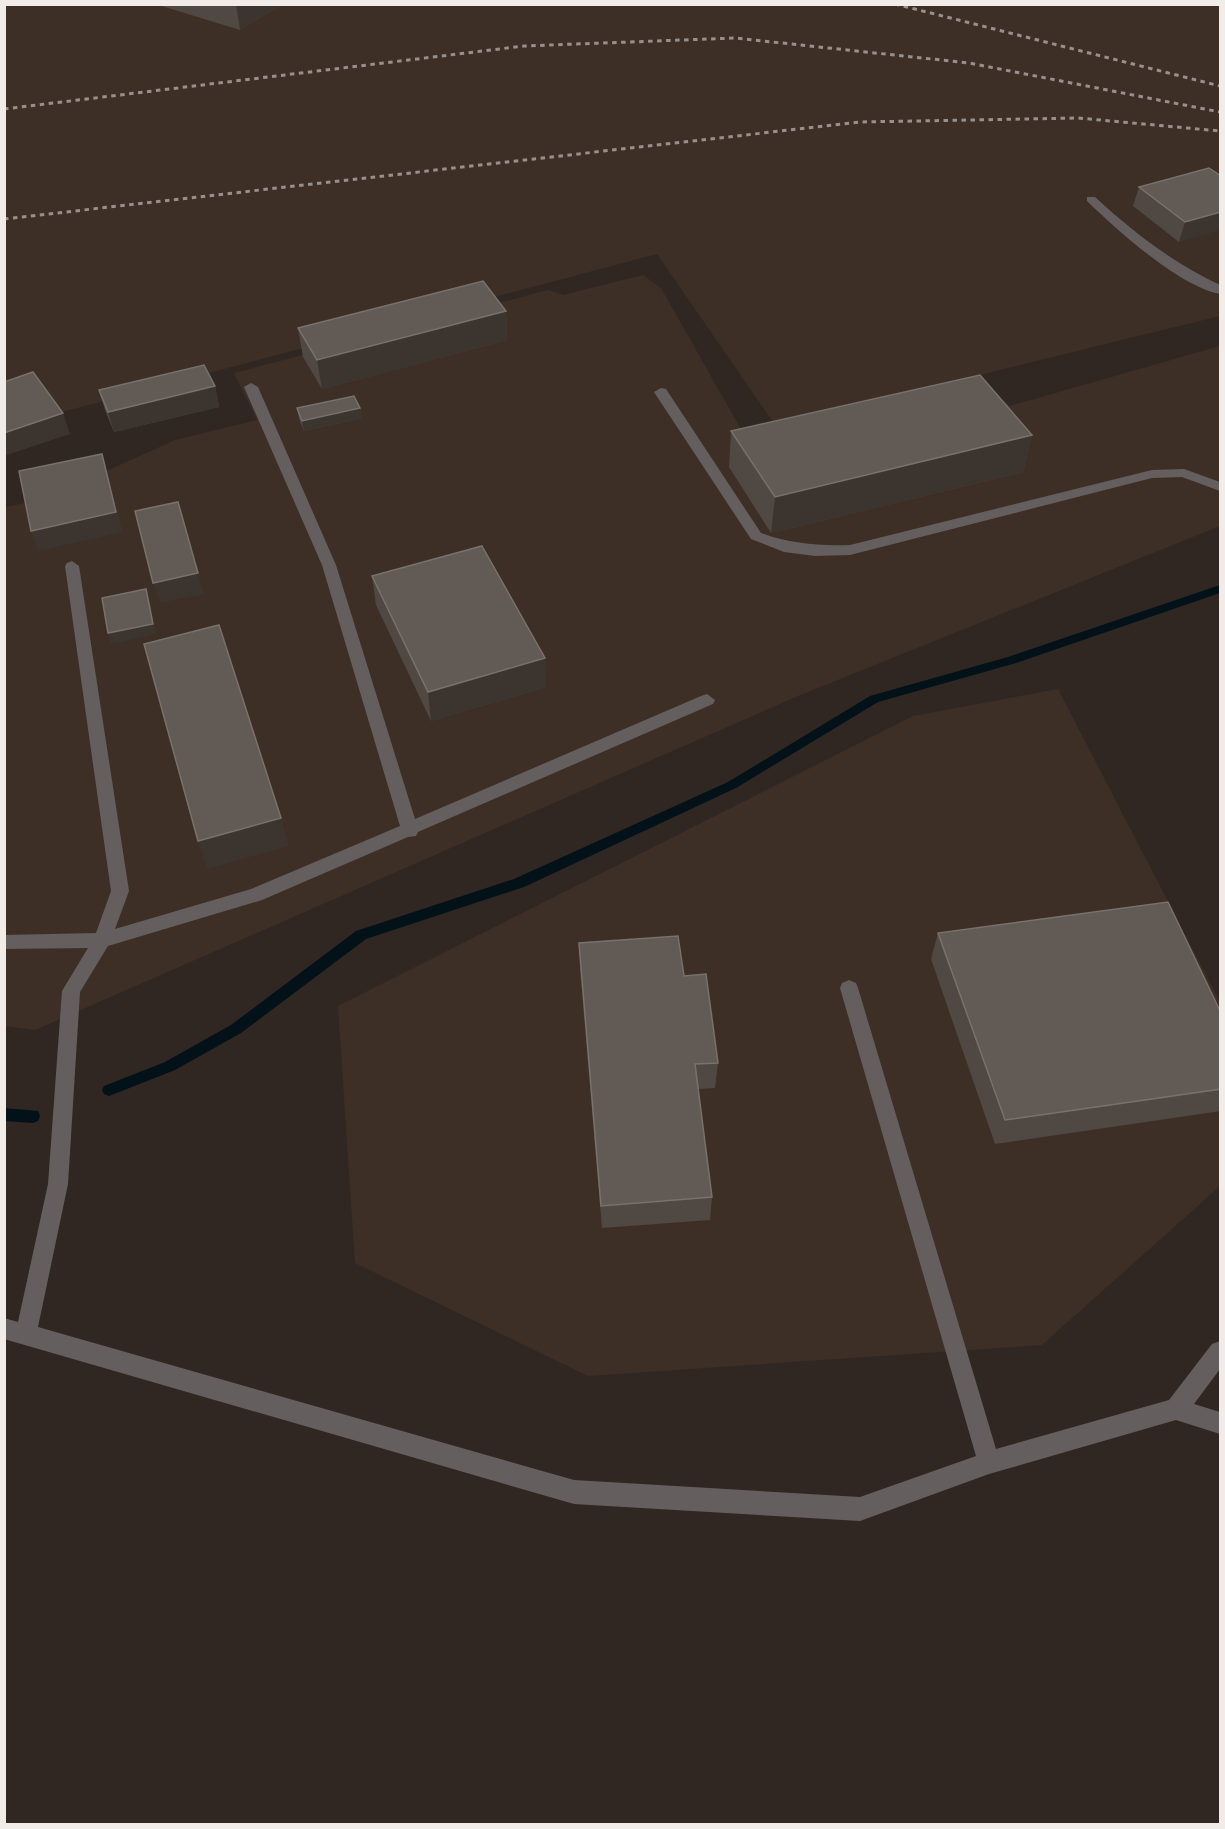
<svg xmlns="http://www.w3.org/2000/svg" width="1225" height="1829" font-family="'Noto Sans',sans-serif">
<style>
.built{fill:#3e2f26}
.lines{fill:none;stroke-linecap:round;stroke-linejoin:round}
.stream{fill:#021218;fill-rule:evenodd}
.minor{fill:#645f5e;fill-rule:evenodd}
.rail{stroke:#97908c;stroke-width:3;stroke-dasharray:4.5 4.5;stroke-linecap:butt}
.wall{fill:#504843}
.shaded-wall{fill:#3c342e}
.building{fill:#625a54;stroke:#78716c;stroke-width:1.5}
</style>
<rect width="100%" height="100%" fill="#302722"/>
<!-- built -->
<g class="built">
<path d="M4 5H1220V316L775 425 657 254 17 424 4 409Z"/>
<path d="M643 275 661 288 746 438 989 389 1010 406 1220 346V526L798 696 35 1030 5 1026V507L45 499 175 440 257 420 234 373 548 290 563 295Z"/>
<path d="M1058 689 1220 1002V1186L1042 1345 588 1376 355 1263 338 1006 913 716Z"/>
</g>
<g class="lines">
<!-- stream -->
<g class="stream">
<path d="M1220 585V593L1016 663 878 702 736 788 524 887 366 939 241 1033 175 1070 109 1096 104 1094 102 1090 104 1086 165 1062 231 1025 356 931 514 879 728 782 870 696 1008 657Z"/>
<path d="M4 1108 38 1111 40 1116 38 1121 33 1123 4 1121Z"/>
</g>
<!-- minor -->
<g class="minor">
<path d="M1087 197H1095C1133 232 1173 263 1220 285V294C1179 286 1118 231 1087 201Z"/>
<path d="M251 383 258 387 336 565 415 819 701 696 707 694 715 700 713 704 418 832 416 836 408 837 262 900 108 946 80 992 68 1184 38 1327 574 1480 860 1497 976 1456 840 988 842 983 849 980 856 983 858 988 996 1449 1169 1400 1212 1344 1220 1341V1369L1194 1404 1220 1412V1434L1176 1420 989 1474 860 1521 574 1504 4 1339V1318L18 1322 48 1184 62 991 88 948 4 949V935L96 933 111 891 65 566 67 563 72 561 79 566 129 891 115 929 251 889 400 826 322 565 244 387Z"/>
<path d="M661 388 666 389 761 533C791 544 818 546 850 545L1152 470 1184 469 1220 482V491L1182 477 1152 478 850 555 815 556 784 552 751 539 654 392Z"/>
</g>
<!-- rail -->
<g class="rail">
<path d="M895 4 1220 86"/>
<path d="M4 109 524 46 735 38 969 63 1220 112"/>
<path d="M4 219 860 122 1078 118 1220 131"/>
</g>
</g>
<!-- wall -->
<g class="wall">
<path d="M155 4H283L240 30Z"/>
<path d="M1221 176 1179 242 1133 206 1139 187Z"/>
<path d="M506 311 507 340 322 389 303 357 298 328Z"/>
<path d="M215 386 219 407 114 432 105 410 99 390Z"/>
<path d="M297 408H360L362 418 304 431 299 419Z"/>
<path d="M731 431 1032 435 1023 472 771 533 729 467Z"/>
<path d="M372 576 546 687 431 721 376 605Z"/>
<path d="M938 933 1221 1013V1111L995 1144 931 959Z"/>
<path d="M579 943 684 976 718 1063 715 1088 698 1089 712 1197 710 1220 602 1228 580 969Z"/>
</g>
<!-- shaded-wall -->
<g class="shaded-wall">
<path d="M236 4H283L240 30Z"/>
<path d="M1221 212V230L1179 242 1185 222Z"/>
<path d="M506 311 507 340 322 389 317 360Z"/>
<path d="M215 386 219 407 114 432 108 412Z"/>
<path d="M360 408 362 418 304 431 302 421Z"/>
<path d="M63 413 70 434 4 456V433Z"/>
<path d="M1032 435 1023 472 771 533 775 497Z"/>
<path d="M102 454 108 475 123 532 38 551 31 531Z"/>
<path d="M198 573 204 594 160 603 153 583Z"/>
<path d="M146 589 150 600 156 634 111 644 108 633Z"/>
<path d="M545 658 546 687 431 721 428 692Z"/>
<path d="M281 818 289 846 207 869 198 841Z"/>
</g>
<!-- building -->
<g class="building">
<path d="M1209 168 1221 176V212L1185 222 1139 187Z"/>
<path d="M483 281 506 311 317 360 298 328Z"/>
<path d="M204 365 215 386 108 412 99 390Z"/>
<path d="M33 372 63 413 4 433V382Z"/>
<path d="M980 375 1032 435 775 497 731 431Z"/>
<path d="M354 396 360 408 302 421 297 408Z"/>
<path d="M102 454 116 512 31 531 19 471Z"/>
<path d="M178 502 198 573 153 583 135 511Z"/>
<path d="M482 546 545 658 428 692 372 576Z"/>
<path d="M146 589 153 624 108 633 102 598Z"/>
<path d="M219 625 281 818 198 841 144 644Z"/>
<path d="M1168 902 1221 1013V1089L1005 1120 938 933Z"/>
<path d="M678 936 684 976 706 974 718 1063 695 1064 712 1197 601 1206 579 943Z"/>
</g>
<!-- border -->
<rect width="1225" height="1829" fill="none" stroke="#f2ece9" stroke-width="12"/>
</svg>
